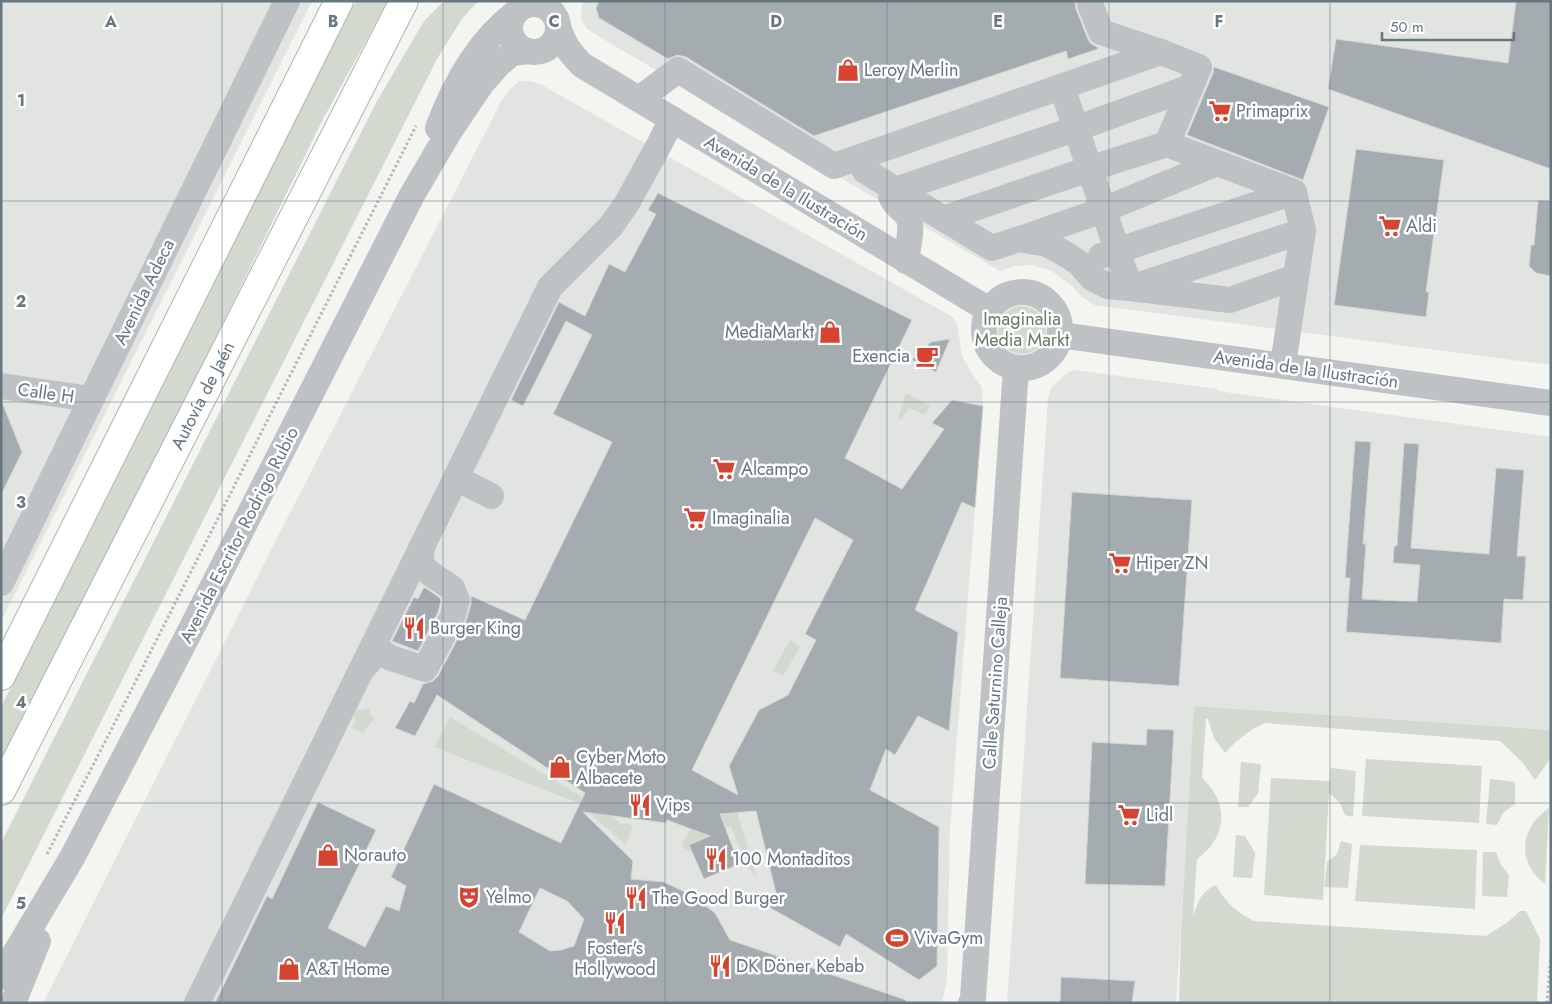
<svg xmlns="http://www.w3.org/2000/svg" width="1552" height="1004" font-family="Jost,sans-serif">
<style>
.built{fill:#e2e4e2}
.green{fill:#d4d9d0}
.building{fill:#a4acb0;stroke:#d6d5d4;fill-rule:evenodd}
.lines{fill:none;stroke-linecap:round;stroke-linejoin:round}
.highway-casing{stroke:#afb4b6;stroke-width:30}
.path{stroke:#b6b9bb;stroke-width:3;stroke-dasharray:2.5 2.5;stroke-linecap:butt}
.minor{stroke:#bec2c5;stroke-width:26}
.highway{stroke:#fff;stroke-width:28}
.grid{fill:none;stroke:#667780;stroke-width:1;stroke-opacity:0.55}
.labels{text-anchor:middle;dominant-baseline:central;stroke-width:5;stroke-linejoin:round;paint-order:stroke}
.poi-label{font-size:18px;fill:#667780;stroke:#fff;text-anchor:start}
.street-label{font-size:18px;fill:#667780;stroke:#fff}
.park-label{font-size:18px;fill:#6a7764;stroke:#fff}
.grid-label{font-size:16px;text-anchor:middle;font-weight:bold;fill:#667780;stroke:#fff;stroke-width:5;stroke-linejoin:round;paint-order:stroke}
</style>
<rect width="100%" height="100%" fill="#f4f4f1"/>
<!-- built -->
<g class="built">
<path d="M1 1H312L1 621Z"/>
<path d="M585 1H1551V365L1094 305 1082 297 1072 286 1052 271 1031 265 1014 266 1000 271 603 39 586 28 581 17 582 4Z"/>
<path d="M519 81H529L540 84 951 316 957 323 962 356 971 372 982 387 983 406 950 827 947 978 942 1003H43L274 544 502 100 510 89Z"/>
<path d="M1074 370 1217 389 1218 391 1551 437V730L1195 706 1176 1003H1007L1048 399 1051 388 1067 373Z"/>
</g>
<!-- green -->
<g class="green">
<path d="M356 1H388L323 119 166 439 1 769V707L290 125Z"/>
<path d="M444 1H478L462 19 437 59 1 919V843L377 101 424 21Z"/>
<circle cx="1022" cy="330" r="24"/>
<path d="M906 393 930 406 925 415 909 408 901 420 898 419Z"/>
<path d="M790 640 800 647 783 676 773 671Z"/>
<path d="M1194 706 1551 730V756L1548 762 1535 780 1522 762 1500 741 1265 723C1249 730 1237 740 1225 753L1214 738 1208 719H1206L1202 778C1230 803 1227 838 1197 859L1193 916C1198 903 1200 892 1216 885 1225 902 1237 913 1254 921L1486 936 1508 922 1520 911H1526L1540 939 1537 1003H1179L1181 931Z"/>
<path d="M369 708 370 715 375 718 363 733 352 728 356 720 352 716 356 711Z"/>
<path d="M450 717 597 806 620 823 633 825 626 845 578 803 434 747Z"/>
<path d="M1366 759 1482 766 1479 823 1362 816Z"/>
<path d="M1241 762 1261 764 1258 793 1248 807H1238Z"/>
<path d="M1331 768 1356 771 1353 817 1345 815 1340 803 1329 793 1323 900 1264 895 1271 778 1330 781Z"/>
<path d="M1490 779 1515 782V804L1503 813 1497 825 1486 824Z"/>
<path d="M733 799 757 878 745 863 731 826 689 845 692 853 681 846 690 829 707 835 721 804Z"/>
<path d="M1549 808 1545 884C1516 862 1520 827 1549 808Z"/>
<path d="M1236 835 1245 836 1255 853 1252 878 1233 877Z"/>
<path d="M1341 841 1352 844 1348 888 1324 887 1327 862 1337 854Z"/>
<path d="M1360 845 1477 850 1475 909 1355 901Z"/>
<path d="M1483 852H1496L1501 865 1509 875 1507 897 1482 896Z"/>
</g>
<!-- building -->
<g class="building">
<path d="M599 1H1075L1076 9 1087 37 1090 43 1097 47 1098 49 1068 59 1066 51 814 136 686 57 677 55 668 59 599 18 596 8Z"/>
<path d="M1516 1H1551V169L1328 89 1336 39 1508 63Z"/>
<path d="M1214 67 1329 107 1303 180 1187 135 1213 73Z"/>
<path d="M1356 149 1444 160 1426 292H1429L1426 317 1334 305Z"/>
<path d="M658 193 912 320 845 458 902 489 944 429 932 423 952 400 983 406 975 508 962 502 915 610 958 632 949 731 918 716 895 755 886 749 870 790 939 827 937 966 919 980 846 934 840 947 767 906 776 893 756 811 720 814 739 864 704 879 689 845 710 836 667 820 666 823 583 812 633 861 631 879 664 882 691 895 715 913 730 940 906 1000 905 1003H215L267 896 272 899 318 802 376 830 328 928 365 947 386 906 399 911 406 886 391 877 434 784 561 843 585 793 437 695 415 736 395 728 410 701 414 703 423 684 433 681 438 676 465 625 471 604V596L525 620 612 442 553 414 592 335 566 321 523 406 511 400 559 302 585 316 609 264 625 272 656 214 648 210ZM815 518 853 540 805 634 816 640 788 695 759 710 729 766 738 795 692 770ZM540 888 567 901 584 919 574 946 561 950 550 951 519 932Z"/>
<path d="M1538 200 1551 201V276L1536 273 1529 266 1531 245H1534Z"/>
<path d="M950 339 936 372 912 360 931 342Z"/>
<path d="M2 402 22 452 1 495V403Z"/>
<path d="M1355 441 1371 442 1363 544H1366L1362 599 1417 602 1420 565 1393 563 1394 546H1397L1404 443 1419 444 1411 548 1489 554 1496 468 1524 470 1517 556H1526L1523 600 1504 599 1501 643 1346 632 1350 578H1345Z"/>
<path d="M1072 492 1192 500 1179 686 1060 678Z"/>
<path d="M424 587 440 598 441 601 438 612 418 651 392 641 414 597 418 599Z"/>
<path d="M1147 729 1174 730 1165 886 1085 884 1092 742 1146 745Z"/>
<path d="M1061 977 1135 981 1132 1003H1060Z"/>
</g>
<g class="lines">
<defs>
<g id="highway">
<path d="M1 676 339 1"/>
<path id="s1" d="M1 791 404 1"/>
</g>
</defs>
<!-- highway casing -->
<use href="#highway" class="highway-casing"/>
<!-- path -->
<g class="path">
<path d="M47 854 106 740 416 126"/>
<path d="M1547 1003 1551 955"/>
</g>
<!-- minor -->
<g class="minor">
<path d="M1090 1V4L1101 32 1161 52 1199 67 1167 144 1294 192 1303 231 1283 365"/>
<circle cx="534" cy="28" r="24"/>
<path d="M558 27C564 44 569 52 582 65L989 310"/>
<path d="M1062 87 1130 288 1303 231"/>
<path d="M639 99 678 70 834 166 1161 52"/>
<path d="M438 128C454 85 477 43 514 14"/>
<path d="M857 158 865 171 992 248 1019 239 1047 244 1067 255 1079 263 1092 278 1108 286 1130 288 1230 300 1296 277"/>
<path d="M949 222 954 215 1089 169 1167 144"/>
<path d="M1020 239 1103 210 1217 163"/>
<path d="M1101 256 1294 192"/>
<path d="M906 261C907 249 915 224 906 214 900 206 895 207 891 196L895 190 1075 129 1191 87"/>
<circle cx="1022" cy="330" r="38"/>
<path d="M1060 335 1551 403"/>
<path d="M1 386 91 399"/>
<path d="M456 478 491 496"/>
<path d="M1 583 287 1"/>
<path d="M362 669 379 651 391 658 425 669 452 618 457 600 452 588 431 574 420 564 422 547"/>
<path d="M1 977 73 856 186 639 412 195 449 132 482 83 498 65 512 53 528 51"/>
<path d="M13 1003 38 941"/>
<path d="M197 1003 550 287 611 226 627 203 659 145 672 119"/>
<path d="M971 1003 973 998 1016 368"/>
</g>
<!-- highway -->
<use href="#highway" class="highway"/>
</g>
<!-- grid -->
<path class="grid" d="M222 1V1003M443 1V1003M665 1V1003M887 1V1003M1109 1V1003M1330 1V1003M1 201H1551M1 402H1551M1 602H1551M1 803H1551"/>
<!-- icons -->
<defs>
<symbol id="shop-bare" viewBox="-9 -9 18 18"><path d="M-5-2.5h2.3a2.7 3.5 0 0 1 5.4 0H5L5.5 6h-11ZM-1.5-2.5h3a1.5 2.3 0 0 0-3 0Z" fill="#d54430" stroke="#fff" stroke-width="2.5" paint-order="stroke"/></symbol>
<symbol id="supermarket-bare" viewBox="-9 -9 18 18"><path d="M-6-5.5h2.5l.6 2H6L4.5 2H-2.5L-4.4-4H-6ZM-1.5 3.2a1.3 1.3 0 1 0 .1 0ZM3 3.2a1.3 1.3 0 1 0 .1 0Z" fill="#d54430" stroke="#fff" stroke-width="2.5" paint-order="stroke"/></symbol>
<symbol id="cafe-bare" viewBox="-9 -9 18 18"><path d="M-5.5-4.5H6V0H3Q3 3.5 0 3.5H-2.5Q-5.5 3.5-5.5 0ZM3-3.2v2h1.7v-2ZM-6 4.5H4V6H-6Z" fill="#d54430" stroke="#fff" stroke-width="2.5" paint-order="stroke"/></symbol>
<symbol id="restaurant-bare" viewBox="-9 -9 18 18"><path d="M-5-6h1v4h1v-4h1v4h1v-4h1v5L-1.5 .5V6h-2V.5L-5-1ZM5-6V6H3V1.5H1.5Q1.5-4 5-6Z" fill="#d54430" stroke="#fff" stroke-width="2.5" paint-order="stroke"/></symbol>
<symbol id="theatre-bare" viewBox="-9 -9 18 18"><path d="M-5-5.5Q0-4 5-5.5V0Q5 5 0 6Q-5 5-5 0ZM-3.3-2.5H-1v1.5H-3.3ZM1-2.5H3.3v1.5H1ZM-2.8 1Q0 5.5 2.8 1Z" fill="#d54430" stroke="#fff" stroke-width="2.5" paint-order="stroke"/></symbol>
<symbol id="stadium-bare" viewBox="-9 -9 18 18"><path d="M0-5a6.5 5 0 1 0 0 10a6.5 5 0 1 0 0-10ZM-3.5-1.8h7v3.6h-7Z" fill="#d54430" stroke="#fff" stroke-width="2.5" paint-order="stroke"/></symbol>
</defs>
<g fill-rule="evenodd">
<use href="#shop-bare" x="832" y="54" width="32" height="32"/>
<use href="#supermarket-bare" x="1204" y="95" width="32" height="32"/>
<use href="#supermarket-bare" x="1374" y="210" width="32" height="32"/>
<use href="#shop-bare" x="814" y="316" width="32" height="32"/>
<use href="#cafe-bare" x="911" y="340" width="32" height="32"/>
<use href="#supermarket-bare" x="708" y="453" width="32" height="32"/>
<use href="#supermarket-bare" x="679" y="502" width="32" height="32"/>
<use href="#supermarket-bare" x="1104" y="547" width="32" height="32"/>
<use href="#restaurant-bare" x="398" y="612" width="32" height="32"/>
<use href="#shop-bare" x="544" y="751" width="32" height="32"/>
<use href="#restaurant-bare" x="624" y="789" width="32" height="32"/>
<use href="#supermarket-bare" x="1113" y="799" width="32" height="32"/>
<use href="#shop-bare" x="312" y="839" width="32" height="32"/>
<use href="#restaurant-bare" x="700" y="843" width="32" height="32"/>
<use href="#theatre-bare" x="453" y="881" width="32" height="32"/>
<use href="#restaurant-bare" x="620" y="882" width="32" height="32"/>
<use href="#restaurant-bare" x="599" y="907" width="32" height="32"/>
<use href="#stadium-bare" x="881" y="922" width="32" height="32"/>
<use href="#restaurant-bare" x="704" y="950" width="32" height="32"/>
<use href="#shop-bare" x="273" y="953" width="32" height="32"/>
</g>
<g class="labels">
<!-- poi labels -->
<g class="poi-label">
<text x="864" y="70">Leroy Merlin</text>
<text x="1236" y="111">Primaprix</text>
<text x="1406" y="226">Aldi</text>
<text x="814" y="332" text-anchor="end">MediaMarkt</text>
<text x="910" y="356" text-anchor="end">Exencia</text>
<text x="741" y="469">Alcampo</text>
<text x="712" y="518">Imaginalia</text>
<text x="1136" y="563">Hiper ZN</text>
<text x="430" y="628">Burger King</text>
<text x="576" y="757">Cyber Moto<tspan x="576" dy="21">Albacete</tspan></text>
<text x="656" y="805">Vips</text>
<text x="1146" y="815">Lidl</text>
<text x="344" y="855">Norauto</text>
<text x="732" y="859">100 Montaditos</text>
<text x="486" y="897">Yelmo</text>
<text x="652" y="898">The Good Burger</text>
<text x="914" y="938">VivaGym</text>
<text x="615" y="948" text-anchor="middle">Foster's<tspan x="615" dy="21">Hollywood</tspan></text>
<text x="736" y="966">DK Döner Kebab</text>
<text x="306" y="969">A&amp;T Home</text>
</g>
<!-- street labels -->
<g class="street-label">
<text transform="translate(786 188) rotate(31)">Avenida de la Ilustración</text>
<text transform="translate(144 292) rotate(-64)">Avenida Adeca</text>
<text transform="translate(1306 369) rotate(8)">Avenida de la Ilustración</text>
<text transform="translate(46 393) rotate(8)">Calle H</text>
<text stroke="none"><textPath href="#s1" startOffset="444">Autovía de Jaén</textPath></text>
<text transform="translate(239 535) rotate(-63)">Avenida Escritor Rodrigo Rubio</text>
<text transform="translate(995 683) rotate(-86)">Calle Saturnino Calleja</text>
</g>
<!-- park labels -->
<g class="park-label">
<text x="1022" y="319">Imaginalia<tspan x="1022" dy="21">Media Markt</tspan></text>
</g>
</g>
<g class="grid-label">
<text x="111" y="27">A</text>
<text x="333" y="27">B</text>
<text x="554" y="27">C</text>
<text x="776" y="27">D</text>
<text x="998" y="27">E</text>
<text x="1219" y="27">F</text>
<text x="21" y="106">1</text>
<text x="21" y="307">2</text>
<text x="21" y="508">3</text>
<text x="21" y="708">4</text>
<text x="21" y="909">5</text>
</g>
<!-- border -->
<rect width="1552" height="1004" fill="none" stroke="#667780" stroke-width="5"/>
<!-- scale -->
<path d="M1382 32v8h132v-8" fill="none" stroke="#667780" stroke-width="2.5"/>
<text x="1390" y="32" font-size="15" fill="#667780" stroke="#ffffff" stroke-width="4" paint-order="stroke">50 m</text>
</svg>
